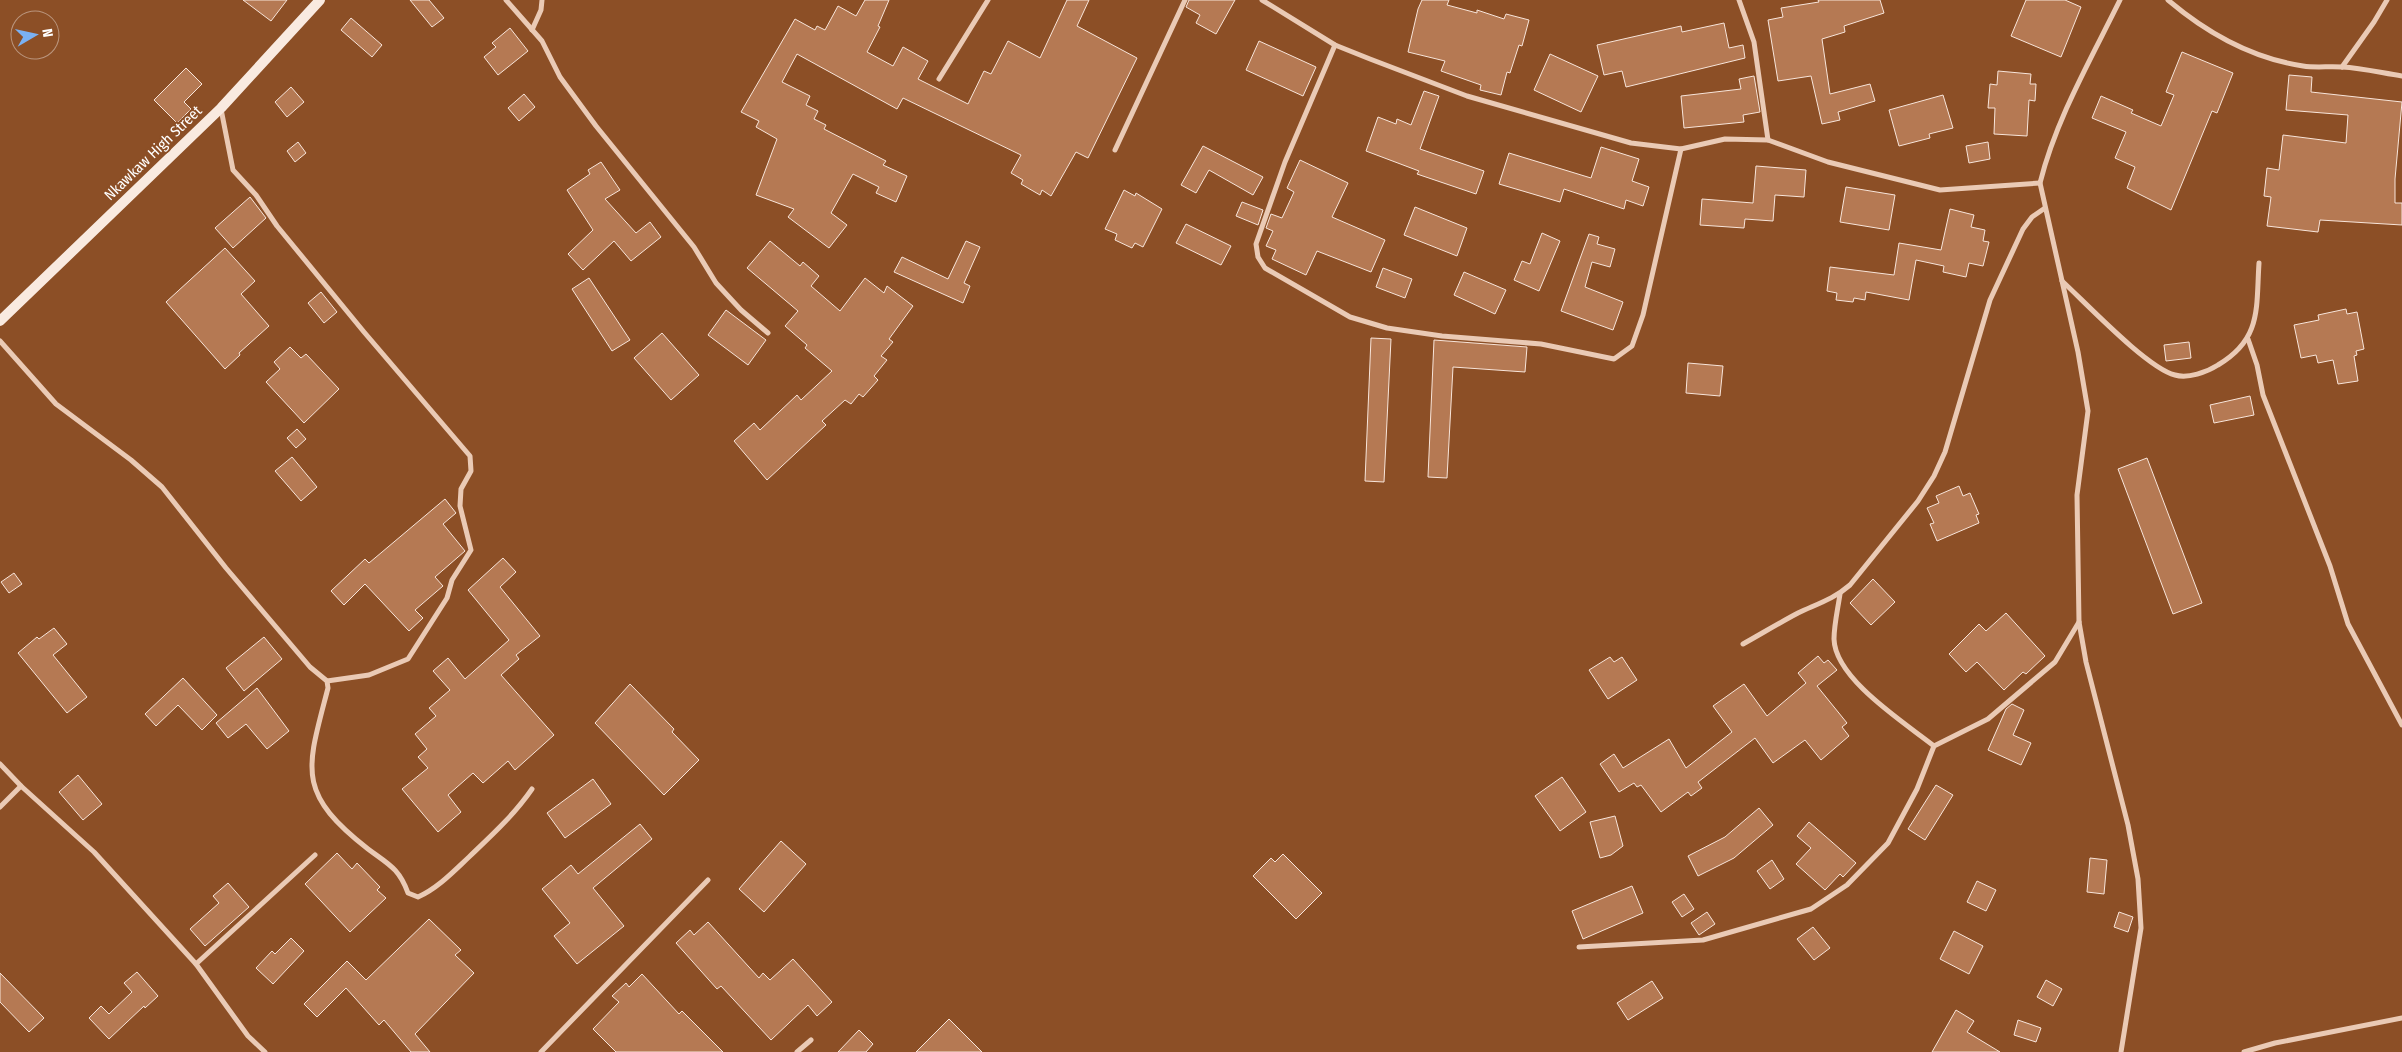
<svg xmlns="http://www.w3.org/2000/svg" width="2402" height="1052" font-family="'Fira Sans Condensed',sans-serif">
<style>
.building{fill:#b57953;stroke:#f8e5da}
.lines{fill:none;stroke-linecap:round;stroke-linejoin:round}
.street{stroke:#eacab5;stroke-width:5}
.secondary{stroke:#f9eae0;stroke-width:10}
.labels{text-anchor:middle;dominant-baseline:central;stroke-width:4;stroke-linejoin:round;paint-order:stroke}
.street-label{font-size:15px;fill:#fff;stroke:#8c4f26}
</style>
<rect width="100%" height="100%" fill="#8c4f26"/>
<!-- building -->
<g class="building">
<path d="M243 0H287L271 21Z"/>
<path d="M410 0H429L444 18 432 27Z"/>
<path d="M865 0H889L878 26 880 27 867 52 893 66 903 47 928 61 918 79 968 104 984 71 991 74 1008 41 1040 58 1067 0H1089L1077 26 1137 58 1088 158 1076 152 1051 196 1042 190 1040 195 1021 184 1023 180 1011 173 1021 155 903 98 897 109 797 54 782 82 810 96 806 105 818 111 814 119 826 125 824 129 886 161 883 165 907 176 896 202 876 193 879 187 853 174 831 213 847 225 829 248 788 217 794 209 756 195 777 139 756 127 759 121 741 112 795 19 815 30 817 26 825 30 838 6 856 16Z"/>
<path d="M1189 0H1235L1216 34 1196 23 1200 15 1186 7Z"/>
<path d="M1422 0H1449L1447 5 1477 13V10L1504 19 1506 14 1529 20 1522 46 1519 45 1510 73 1507 72 1501 95 1480 90 1481 85 1441 71 1445 61 1408 52 1418 9Z"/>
<path d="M1818 0H1880L1884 13 1844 26 1845 32 1822 39 1830 94 1870 84 1875 101 1838 112 1840 120 1822 124 1811 76 1778 81 1768 20 1783 17 1781 8 1819 2Z"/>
<path d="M2026 0H2065L2081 7 2061 57 2011 36Z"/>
<path d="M351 18 382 45 372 57 341 30Z"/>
<path d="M1724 23 1729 48 1743 45 1745 58 1626 87 1622 71 1604 75 1597 45 1681 26 1682 32Z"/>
<path d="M510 28 528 51 498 75 484 57 496 47 492 43Z"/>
<path d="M1259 41 1316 67 1303 96 1246 70Z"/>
<path d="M2182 52 2233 73 2217 113 2212 111 2171 210 2127 188 2135 167 2115 158 2126 132 2092 118 2101 96 2133 110 2131 113 2161 126 2174 95 2166 92Z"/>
<path d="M1550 54 1598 76 1581 112 1534 90Z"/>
<path d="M186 68 202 84 184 102 191 109 177 123 154 100Z"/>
<path d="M1998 71 2031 74 2030 84H2036L2035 101 2029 100 2027 136 1994 134 1995 108H1988L1990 84 1997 85Z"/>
<path d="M2289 75 2312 77 2311 92 2402 102 2395 179V203H2402V225L2320 220 2318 232 2267 226 2271 197 2264 196 2267 168 2279 170 2283 135 2346 143 2348 115 2286 110Z"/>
<path d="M1754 76 1760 112 1743 115 1744 122 1684 128 1681 96 1741 89 1739 79Z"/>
<path d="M291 87 304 102 287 117 275 102Z"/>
<path d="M1424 91 1439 96 1420 149 1484 171 1476 194 1417 174 1419 171 1366 151 1378 117 1396 124 1397 119 1411 125Z"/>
<path d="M524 94 535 107 519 121 508 108Z"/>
<path d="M1943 95 1953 128 1929 134 1930 138 1899 146 1889 110Z"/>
<path d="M298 142 306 153 295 162 287 151Z"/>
<path d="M1988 142 1990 159 1969 163 1966 146Z"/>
<path d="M1203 146 1263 177 1253 195 1209 170 1196 193 1181 185Z"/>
<path d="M1601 147 1639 159 1632 181 1649 187 1643 206 1626 200 1624 209 1564 189 1560 202 1499 184 1509 153 1591 178Z"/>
<path d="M1300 160 1348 183 1332 217 1385 240 1371 272 1317 251 1306 275 1272 259 1276 250 1266 246 1273 231 1266 228 1271 214 1282 218 1294 192 1287 188Z"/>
<path d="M601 162 620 190 605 199 636 233 650 222 661 237 631 261 614 241 583 270 568 254 593 230 567 190 590 174 588 170Z"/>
<path d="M1756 166 1806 170 1804 197 1775 195 1773 221 1745 219 1744 228 1700 225 1702 199 1753 203Z"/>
<path d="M1846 187 1895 195 1889 230 1840 222Z"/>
<path d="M1124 190 1135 196 1136 193 1162 209 1143 247 1135 243 1132 248 1115 240 1117 234 1105 229Z"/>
<path d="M250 197 266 218 233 248 215 228Z"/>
<path d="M1242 202 1263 210 1258 225 1236 216Z"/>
<path d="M1415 207 1467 228 1457 256 1404 235Z"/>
<path d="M1950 209 1974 215 1971 227 1985 230 1983 241 1989 242 1983 266 1969 263 1966 277 1943 272 1944 266 1916 260 1909 300 1866 292 1865 300 1854 298 1853 302 1836 300 1837 293 1827 291 1830 267 1894 275 1899 243 1941 250Z"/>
<path d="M1186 224 1231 246 1221 265 1176 243Z"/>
<path d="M1542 233 1560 241 1539 291 1514 280 1522 261 1530 264Z"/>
<path d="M1589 234 1599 237 1597 244 1615 249 1610 267 1592 262 1585 287 1623 302 1613 330 1561 311Z"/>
<path d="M770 241 800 266 803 262 819 276 811 286 840 311 865 278 884 293 887 286 913 306 889 339 893 342 881 356 887 360 874 376 878 380 863 397 859 394 851 404 845 400 822 421 826 425 767 480 734 441 754 423 760 430 797 395 801 400 832 371 805 348 807 345 785 326 798 311 747 268Z"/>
<path d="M966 241 980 247 964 283 970 286 963 303 894 272 902 257 948 279Z"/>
<path d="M225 248 255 281 241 294 269 326 239 353 240 355 225 369 166 302Z"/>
<path d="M1383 268 1412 279 1405 298 1376 287Z"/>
<path d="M1464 272 1506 290 1495 314 1454 295Z"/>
<path d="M589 278 630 340 612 351 572 289Z"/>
<path d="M321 292 337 312 324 323 308 303Z"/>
<path d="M2346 309 2347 314 2357 312 2364 349 2356 351 2357 355 2354 356 2358 381 2338 384 2333 360 2318 363 2316 355 2301 358 2294 325 2319 320 2318 315Z"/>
<path d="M726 310 766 340 748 365 708 335Z"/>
<path d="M662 333 699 375 671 400 634 358Z"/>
<path d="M1371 338 1391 339 1384 482 1365 481Z"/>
<path d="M1434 340 1527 347 1525 372 1453 367 1447 478 1428 477Z"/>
<path d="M2189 342 2191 358 2166 361 2164 345Z"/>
<path d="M290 347 301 358 306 354 339 389 304 423 266 382 280 369 274 362Z"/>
<path d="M1688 363 1723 366 1720 396 1686 393Z"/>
<path d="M2250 396 2254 415 2214 423 2210 405Z"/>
<path d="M297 429 306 439 296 448 287 438Z"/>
<path d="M292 457 317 487 301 501 275 471Z"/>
<path d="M2147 458 2202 603 2173 614 2118 469Z"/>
<path d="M1959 486 1963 496 1970 493 1979 514 1976 515 1979 523 1937 541 1930 524 1934 523 1927 508 1939 503 1936 496Z"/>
<path d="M445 499 456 513 443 524 465 551 435 577 443 586 415 610 423 618 409 631 365 584 344 605 331 591 365 559 369 563Z"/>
<path d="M503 558 516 572 500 587 540 636 516 655 519 659 501 675 554 735 515 770 508 761 483 783 473 773 448 795 461 812 438 832 402 789 428 768 418 757 427 749 415 734 436 716 429 708 450 690 433 671 448 658 465 679 509 640 468 590Z"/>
<path d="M14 573 22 584 9 593 1 582Z"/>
<path d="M1873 579 1895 602 1871 625 1850 603Z"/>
<path d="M2006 613 2045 656 2026 674 2023 672 2004 690 1977 662 1966 672 1949 654 1979 624 1986 631Z"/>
<path d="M54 628 67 644 53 655 87 697 67 713 18 653 37 637 39 639Z"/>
<path d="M264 637 282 659 244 691 226 668Z"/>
<path d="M1818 656 1824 663 1828 660 1837 670 1817 686 1847 723 1842 727 1849 736 1821 760 1805 740 1773 763 1755 738 1698 782 1702 788 1691 796 1688 792 1661 812 1641 785 1637 787 1634 783 1619 792 1600 764 1614 754 1623 768 1669 739 1686 768 1732 732 1713 706 1744 684 1767 716 1806 683 1798 673Z"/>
<path d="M1610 657 1614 662 1622 657 1637 680 1608 699 1589 670Z"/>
<path d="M183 678 217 715 202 730 178 705 156 726 145 714Z"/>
<path d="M630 684 674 729 672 732 699 760 664 795 595 723Z"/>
<path d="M257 688 289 731 267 749 246 724 228 738 216 723Z"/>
<path d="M2012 704 2024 710 2013 735 2031 743 2021 765 1988 750 2006 709Z"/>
<path d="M78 775 102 804 83 820 59 792Z"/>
<path d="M1562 777 1586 812 1560 831 1535 796Z"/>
<path d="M593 779 611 804 565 838 547 813Z"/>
<path d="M1936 785 1953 795 1925 840 1908 829Z"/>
<path d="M1759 808 1773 825 1734 858 1698 876 1688 856 1725 837Z"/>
<path d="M1615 816 1623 846 1611 855 1600 858 1590 822Z"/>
<path d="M1809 822 1856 863 1843 877 1840 874 1825 890 1796 864 1811 848 1797 836Z"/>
<path d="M640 824 652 839 593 888 624 926 577 964 554 936 570 923 542 889 571 865 578 874Z"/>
<path d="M781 841 806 864 764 912 739 889Z"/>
<path d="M337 853 352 869 357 863 380 887 377 890 386 898 350 932 305 884Z"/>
<path d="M1283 854 1322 893 1296 919 1253 876 1271 858 1275 862Z"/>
<path d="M2090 858 2107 860 2104 894 2087 892Z"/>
<path d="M1772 860 1784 879 1770 889 1757 871Z"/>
<path d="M1977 881 1996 890 1986 911 1967 902Z"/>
<path d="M228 883 249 907 205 946 190 929 219 903 213 896Z"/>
<path d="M1632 886 1643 913 1583 939 1572 911Z"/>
<path d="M1684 894 1694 909 1682 917 1672 902Z"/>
<path d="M1707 912 1715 924 1699 935 1691 923Z"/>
<path d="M2119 912 2133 917 2128 932 2114 927Z"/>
<path d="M429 919 461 950 455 955 474 973 415 1034 430 1052H411L384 1020 379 1025 346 988 317 1017 304 1004 347 961 366 980Z"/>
<path d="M708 922 759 978 763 973 770 980 793 959 832 1002 817 1016 808 1005 771 1040 721 986 717 989 676 943 690 930 694 935Z"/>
<path d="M1813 927 1830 948 1814 960 1797 939Z"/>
<path d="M1954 931 1983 946 1969 974 1940 959Z"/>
<path d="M291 938 304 951 273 984 256 968 272 951 275 954Z"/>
<path d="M137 972 158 996 145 1008 144 1006 109 1039 89 1018 101 1006 109 1014 132 992 124 983Z"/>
<path d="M0 973 44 1018 29 1032 0 1002Z"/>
<path d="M642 974 679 1014 682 1011 723 1052H616L593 1029 619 1002 612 996 626 983 629 987Z"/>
<path d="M2046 980 2062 989 2053 1006 2037 997Z"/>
<path d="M1652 981 1663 998 1628 1020 1617 1003Z"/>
<path d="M1956 1010 1974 1021 1967 1032 2000 1052H1932Z"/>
<path d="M949 1019 982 1052H916Z"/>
<path d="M2018 1020 2041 1028 2036 1042 2014 1035Z"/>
<path d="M859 1030 873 1044 866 1052H838Z"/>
</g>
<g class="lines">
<!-- street -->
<g class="street">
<path d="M506 0 542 41 560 77 596 126 694 247 716 283 741 310 768 333"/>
<path d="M1262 0 1335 45 1370 59 1467 96 1631 143 1681 149 1725 139 1768 140 1828 162 1940 190 2040 183"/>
<path d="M1739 0 1754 42 1768 140"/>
<path d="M2120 0C2091 59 2056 119 2040 183L2078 352 2088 411 2077 495 2079 622 2086 662 2128 825 2138 879 2141 928 2121 1052"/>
<path d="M2168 0C2208 34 2251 58 2303 66 2316 68 2329 66 2342 67 2362 68 2382 73 2402 76"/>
<path d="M532 30 541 10 542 0"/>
<path d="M1335 45 1285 162 1256 244 1258 257 1265 268 1350 317 1387 328 1442 336 1541 344 1614 359 1632 346 1643 315 1681 149"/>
<path d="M2342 67 2374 22 2387 0"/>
<path d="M939 79 988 0"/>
<path d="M221 109 233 170 256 195 277 226 364 332 470 456 471 471 461 489 460 506 471 550 452 580 447 598 408 659 369 675 327 681"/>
<path d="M1115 150 1185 0"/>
<path d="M2062 281C2086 303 2147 368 2175 375 2188 379 2207 372 2218 365 2262 339 2256 308 2259 263"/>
<path d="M2248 339 2257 365 2263 395 2330 566 2348 624 2402 725"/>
<path d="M0 341 56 404 131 460 162 487 226 568 310 667 327 681 328 688C307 769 295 792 368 849 388 864 399 868 408 893L418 897C438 888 454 871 469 857 492 835 514 815 532 789"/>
<path d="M1840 594C1838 608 1834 625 1834 639 1835 679 1905 723 1934 746"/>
<path d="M1743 644C1761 634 1779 623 1798 613 1817 604 1834 599 1850 585L1918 501 1934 476 1945 452 1990 300 2023 229 2032 217 2045 208"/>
<path d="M0 764 21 786 94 852 196 964 248 1036 265 1052"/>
<path d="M0 807 21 786"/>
<path d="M1579 947 1703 940 1811 909 1847 885 1888 843 1917 789 1934 746 1988 719 2055 662 2079 622"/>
<path d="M196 964 315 855"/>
<path d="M541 1052 708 880"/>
<path d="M797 1052 811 1040"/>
<path d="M2244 1052 2275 1043 2402 1018"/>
</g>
<!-- secondary -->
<path class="secondary" d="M0 321 221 108 320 0"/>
</g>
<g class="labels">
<!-- street labels -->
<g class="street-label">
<text transform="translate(153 153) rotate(-44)">Nkawkaw High Street</text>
</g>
</g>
<!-- north arrow -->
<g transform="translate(35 35) rotate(81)"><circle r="24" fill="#8c4f26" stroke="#ba957d"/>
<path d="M0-4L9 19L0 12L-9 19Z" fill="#7ab1f3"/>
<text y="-8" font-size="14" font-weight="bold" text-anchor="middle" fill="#ffffff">N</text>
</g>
</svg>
